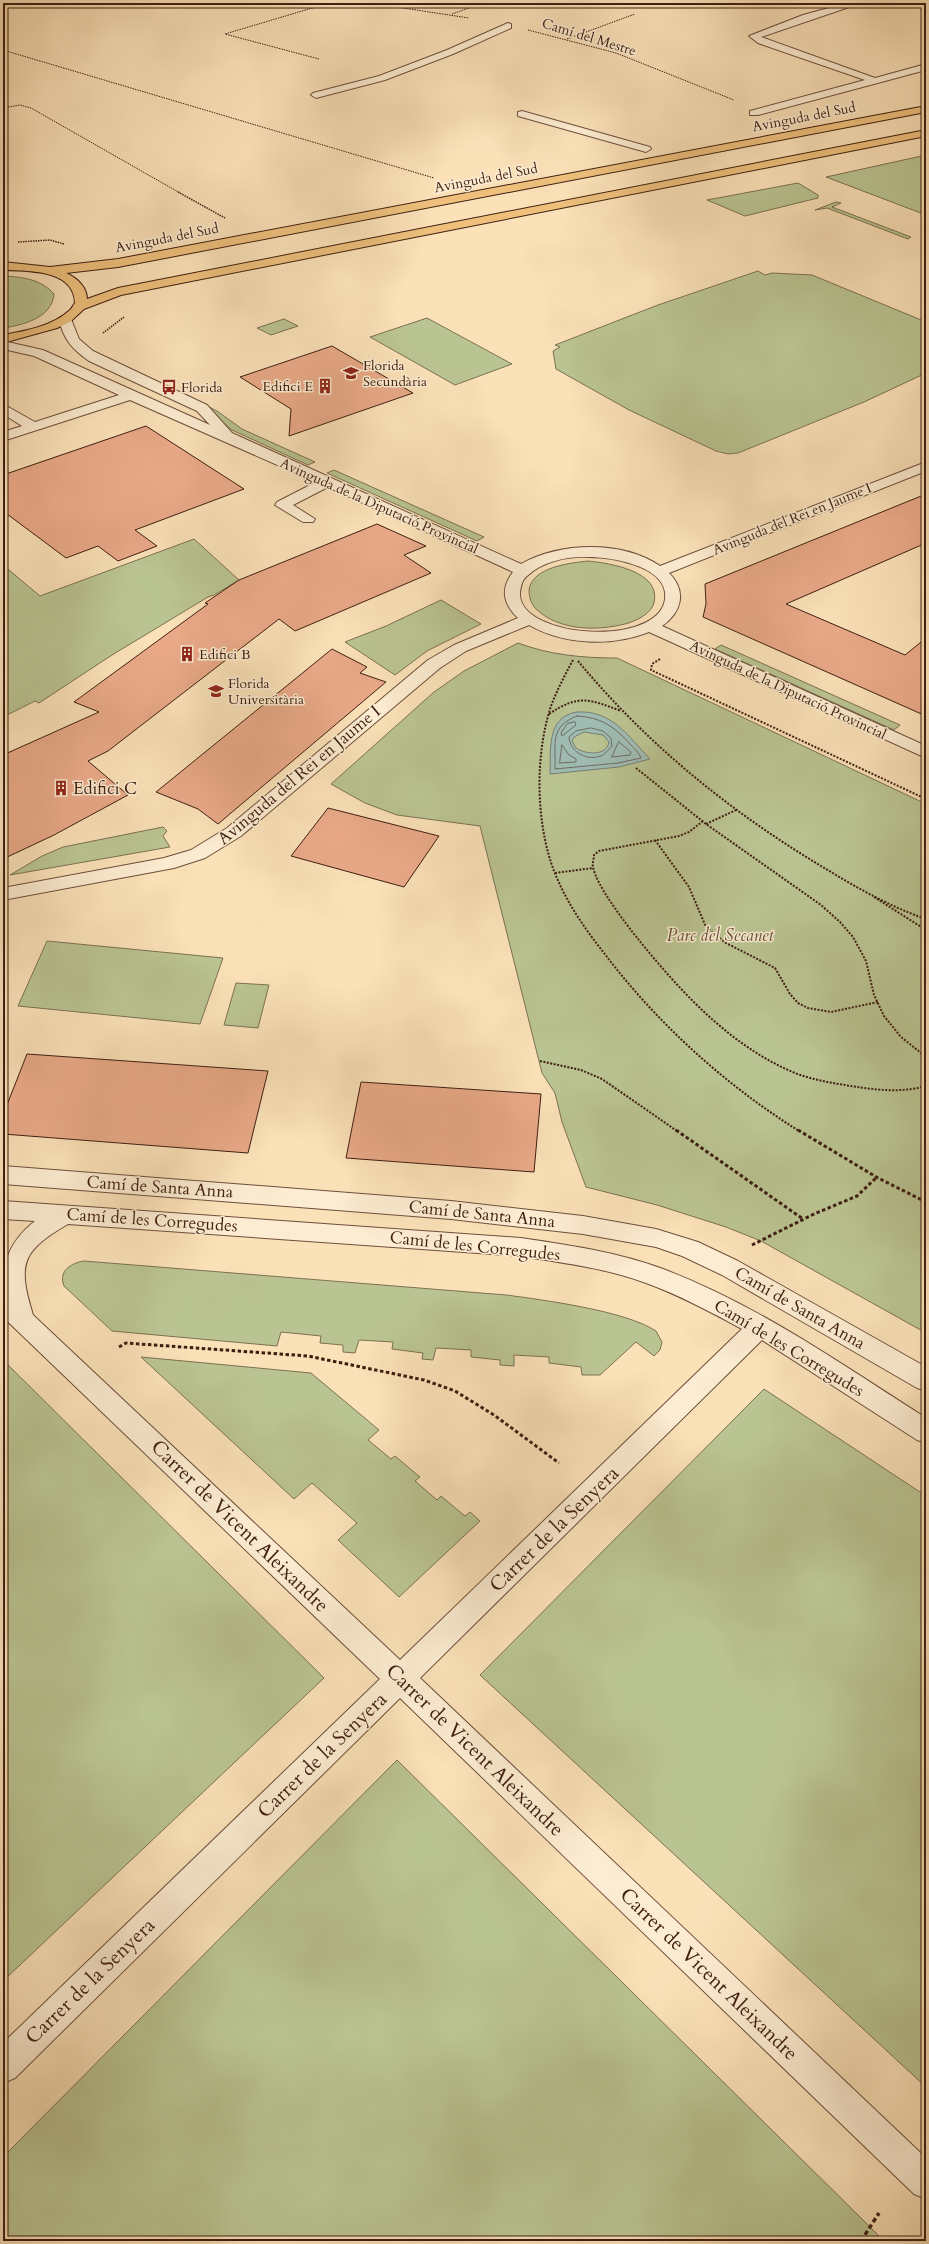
<svg xmlns="http://www.w3.org/2000/svg" width="929" height="2244" font-family="Cardo,serif">
<style>
.green{fill:#bac492;stroke:#7c7152}
.water{fill:#9fbcb4;stroke:#797d73;fill-rule:evenodd}
.lines{fill:none;stroke-linecap:round;stroke-linejoin:round}
.shore{stroke:#6f6d62;stroke-width:1}
.building{fill:#e9a988;stroke:#3f1e11}
.minor-casing{stroke:#6e4f3b;stroke-width:2}
.major-casing{stroke:#3f1e11;stroke-width:2}
.path-far4{stroke:#3f1e11;stroke-width:1;stroke-dasharray:1.5 1;stroke-linecap:butt}
.path-far3{stroke:#3f1e11;stroke-width:1.5;stroke-dasharray:1.5 1;stroke-linecap:butt}
.path-far2{stroke:#3f1e11;stroke-width:2;stroke-dasharray:2 1.5;stroke-linecap:butt}
.path-far1{stroke:#3f1e11;stroke-width:3;stroke-dasharray:3.5 2.5;stroke-linecap:butt}
.path{stroke:#3f1e11;stroke-width:3.5;stroke-dasharray:4.5 3;stroke-linecap:butt}
.minor{fill:#fcecd1;fill-rule:evenodd}
.major{fill:#eec07c;fill-rule:evenodd}
.labels{text-anchor:middle;dominant-baseline:central;stroke-width:3;stroke-linejoin:round;paint-order:stroke}
.far-street-label{font-size:14px;fill:#3f1e11;stroke:#fcecd1}
.far-poi-label{font-size:14px;fill:#3f1e11;stroke:#fcecd1;text-anchor:start}
.street-label{font-size:17px;fill:#3f1e11;stroke:#fcecd1}
.poi-label{font-size:17px;fill:#3f1e11;stroke:#fcecd1;text-anchor:start}
.park-label{font-size:17px;font-style:italic;fill:#645038;stroke:#fcecd1}
.near-street-label{font-size:20px;fill:#3f1e11;stroke:#fcecd1}
</style>
<rect width="100%" height="100%" fill="#fbe1b8"/>
<filter id="stains"><feTurbulence type="fractalNoise" baseFrequency=".005" numOctaves="4"/><feColorMatrix values="0 0 0 0 .2 0 0 0 0 .09 0 0 0 0 .02 0 0 0 .5 -.17"/></filter>
<radialGradient id="worn" r=".72"><stop offset=".6" stop-color="#630" stop-opacity="0"/><stop offset="1" stop-color="#630" stop-opacity=".3"/></radialGradient>
<!-- green -->
<g class="green">
<path d="M926 155V215L826 177Z"/>
<path d="M798 183 818 195V198L745 216 707 200Z"/>
<path d="M836 202 841 203 832 207 911 237 908 239 827 208 815 210Z"/>
<path d="M758 271 765 275 772 273 812 275 926 322V373L864 402 738 453 728 454 716 451 629 410 556 369 553 351 560 347 555 345 658 305Z"/>
<path d="M3 276C22 277 41 279 54 294 52 318 23 325 3 328Z"/>
<path d="M427 318 512 364 455 385 370 337Z"/>
<path d="M284 319 298 326 271 335 257 328Z"/>
<path d="M199 402 217 411 242 429 315 462 308 465 232 430Z"/>
<path d="M334 470 484 537 477 541 327 473Z"/>
<path d="M194 539 239 580 214 595 208 597 112 655 39 703 35 701 3 717V565L40 596Z"/>
<path d="M588 561C609 563 662 571 654 603 651 614 636 621 625 624 597 631 559 631 536 609 531 604 529 597 529 590 532 567 570 563 588 561Z"/>
<path d="M441 600 481 624 427 651 395 675 345 642 386 626Z"/>
<path d="M518 643C550 655 583 658 617 658L926 804V1333L761 1241 726 1227 657 1205 586 1187 562 1122 555 1093 542 1073 480 826 397 815 365 803 331 784 434 692 464 671Z"/>
<path d="M721 645 900 725 894 730 715 649Z"/>
<path d="M163 827 167 831 163 836 170 847 10 875 42 856 63 847Z"/>
<path d="M47 941 223 958 200 1024 18 1006Z"/>
<path d="M236 983 269 985 258 1028 224 1025Z"/>
<path d="M84 1261 506 1295C544 1300 626 1311 656 1331L662 1342 660 1350 654 1356 636 1342 600 1375H582L581 1367 549 1363V1357L514 1355V1366L500 1365V1360L471 1357V1350L436 1348 433 1360 422 1359 423 1353 392 1349 393 1342 359 1340 355 1353 343 1352V1345L320 1343 321 1336 281 1332 277 1346 112 1331 64 1286C58 1271 71 1263 84 1261Z"/>
<path d="M141 1357 311 1373 379 1430 368 1440 391 1459 395 1456 420 1477 415 1481 437 1500 441 1496 465 1516 470 1512 480 1521 399 1597 338 1540 357 1523 312 1483 294 1499Z"/>
<path d="M3 1360 324 1678 3 1981Z"/>
<path d="M764 1389 926 1496V2087L480 1675Z"/>
<path d="M397 1760 861 2218 884 2241H3V2157Z"/>
</g>
<!-- water -->
<path class="water" d="M577 712C612 710 628 736 650 759L619 767 550 774C551 750 546 717 577 712ZM584 732 603 735 609 742C606 757 585 754 576 748L572 741 574 737Z"/>
<g class="lines">
<!-- shore -->
<g class="shore">
<path d="M577 716C600 717 614 726 629 743 633 748 639 752 641 758L618 763 555 769C556 743 549 727 577 716Z"/>
<path d="M575 722 576 725 562 736 561 733 567 724Z"/>
<path d="M591 728 603 731 611 738 612 746C609 749 606 753 603 755 589 762 570 753 569 737L576 731Z"/>
<path d="M619 742 631 752 630 755 612 757Z"/>
<path d="M562 745 569 755 576 759V762L560 763Z"/>
</g>
</g>
<!-- building -->
<g class="building">
<path d="M332 346 413 393 289 436 291 409 240 377Z"/>
<path d="M146 426 244 489 135 530 157 546 118 561 98 546 66 558 3 511V475Z"/>
<path d="M926 494V543L786 604 905 655 926 638V716L703 617 706 604 705 584Z"/>
<path d="M377 524 426 546 404 555 431 573 295 631 279 619 108 751 88 761 128 795 54 835 3 859V755L99 712 74 702 208 604 205 603 239 580Z"/>
<path d="M332 649 367 667 360 673 386 682 218 824 198 809 156 792Z"/>
<path d="M328 808 415 830 439 836 404 887 291 856Z"/>
<path d="M27 1054 268 1071 248 1153 3 1134V1115Z"/>
<path d="M361 1082 541 1094 534 1172 346 1158Z"/>
</g>
<g class="lines">
<defs>
<g id="minor">
<path d="M847 3H861L761 37 875 78 926 64V70L758 115H750V111L865 80 758 43 749 36 803 15Z"/>
<path d="M508 23 511 24V28L453 54 385 80 316 98 311 95 313 93 379 76 447 50Z"/>
<path d="M522 111 650 147 651 149 646 152 518 116V112Z"/>
<path d="M65 315 71 319 79 339 93 351 207 405 232 433 521 564C560 542 622 540 660 566L926 462V471L669 573C687 591 682 612 662 626L926 746V758L649 632C611 647 564 645 529 625L466 651 440 668 241 836 205 858 174 868 3 900V888L164 858 191 850 227 828 428 660 454 645 518 618C503 604 500 589 513 572L328 487 293 505 315 519 313 522H303L275 505 277 502 316 482 130 400 3 441V432L22 426 3 414V404L35 422 119 395 34 356 3 349V341L43 350 210 425 197 411 89 361C73 350 63 339 59 319ZM589 557C610 557 661 565 665 592 672 649 516 641 520 592 521 586 522 580 527 576 543 561 567 556 589 557Z"/>
<path d="M3 1166 451 1201 583 1216 656 1229 698 1242 738 1261 926 1367V1391L917 1388 722 1275 682 1256 656 1247 583 1234 451 1219 3 1184Z"/>
<path d="M3 1201 521 1238C569 1245 617 1252 663 1269 758 1305 841 1364 926 1418V1443L917 1440 762 1340 420 1678 926 2158V2199L914 2194 400 1698 15 2078 3 2083V2043L380 1679 3 1317C3 1273 0 1249 35 1221L3 1219ZM68 1224 521 1256C563 1263 606 1268 646 1283 679 1295 711 1312 742 1329L400 1660 33 1315C17 1263 22 1251 68 1224Z"/>
</g>
<path id="major" d="M926 106V112L118 267 66 273C77 278 87 287 87 299L118 288 926 130V136L121 295 84 309 70 322 57 328 3 343V335C25 331 53 326 70 310 73 307 73 305 75 303 74 269 28 271 3 270V262L50 267 118 259Z"/>
</defs>
<!-- minor casing -->
<use href="#minor" class="minor-casing"/>
<!-- major casing -->
<use href="#major" class="major-casing"/>
<!-- path-far4 -->
<g class="path-far4">
<path d="M370 3 469 18"/>
<path d="M452 14 483 3"/>
<path d="M528 30 616 53 734 100"/>
<path d="M567 39 635 14"/>
<path d="M3 50 434 178"/>
<path d="M319 59 225 34 329 3"/>
<path d="M3 108 20 105 31 108 180 193"/>
</g>
<!-- path-far3 -->
<g class="path-far3">
<path d="M178 192 225 218"/>
<path d="M18 242 50 240 64 244"/>
<path d="M103 333 124 317"/>
</g>
<!-- path-far2 -->
<g class="path-far2">
<path d="M660 659 652 664 651 670 926 799"/>
<path d="M573 660C565 675 557 690 551 706 536 752 536 810 549 856 559 891 581 924 604 953 657 1023 724 1084 799 1131"/>
<path d="M578 661C647 744 728 810 821 866 854 886 888 906 926 919"/>
<path d="M549 714C579 694 589 699 621 711"/>
<path d="M636 768 706 824 821 905 840 922 853 937 866 961 874 995 884 1016 901 1037 926 1057"/>
<path d="M703 821 689 832 679 836 599 851 594 855C594 859 592 863 593 867 596 885 626 924 638 939 681 992 730 1046 795 1073 813 1080 832 1083 851 1086 876 1090 901 1093 926 1086"/>
<path d="M706 824 736 810"/>
<path d="M655 840 689 887 706 927 726 943 775 968 790 994 798 1003 808 1008 831 1012 878 1002"/>
<path d="M555 873 593 868"/>
<path d="M874 897 926 930"/>
<path d="M540 1061 581 1070 602 1079 677 1131"/>
</g>
<!-- path-far1 -->
<g class="path-far1">
<path d="M676 1130 803 1219"/>
<path d="M798 1130 878 1178 926 1202"/>
<path d="M752 1245 814 1214 857 1196 877 1177"/>
<path d="M119 1347 126 1343 308 1356 424 1380 455 1391 494 1415 559 1463"/>
</g>
<!-- path -->
<path class="path" d="M861 2241 879 2213"/>
<!-- minor -->
<use href="#minor" class="minor"/>
<!-- major -->
<use href="#major" class="major"/>
</g>
<!-- icons -->
<defs>
<symbol id="school-bare" viewBox="-9 -9 18 18"><path d="M0-5L7-2L0 1L-7-2ZM-4 1L0 2.5L4 1V4Q0 6-4 4Z" fill="#8f2418" stroke="#fcecd1" stroke-width="2.5" paint-order="stroke"/></symbol>
<symbol id="building-bare" viewBox="-9 -9 18 18"><path d="M-4-6H4V6H1V3H-1V6H-4ZM-2.5-4.3h1.7v1.8h-1.7ZM.8-4.3h1.7v1.8H.8ZM-2.5-1h1.7V.8h-1.7ZM.8-1h1.7V.8H.8Z" fill="#8f2418" stroke="#fcecd1" stroke-width="2.5" paint-order="stroke"/></symbol>
<symbol id="bus-bare" viewBox="-9 -9 18 18"><path d="M-5-6H5V4H4V6H2V4H-2V6H-4V4H-5ZM-3.5-4V0h7V-4ZM-3.5 1.2v1.5H-2V1.2ZM2 1.2v1.5H3.5V1.2Z" fill="#8f2418" stroke="#fcecd1" stroke-width="2.5" paint-order="stroke"/></symbol>
<symbol id="university-bare" viewBox="-9 -9 18 18"><path d="M0-5L7-2L0 1L-7-2ZM-4 1L0 2.5L4 1V4Q0 6-4 4Z" fill="#8f2418" stroke="#fcecd1" stroke-width="2.5" paint-order="stroke"/></symbol>
</defs>
<g fill-rule="evenodd">
<use href="#school-bare" x="340" y="362" width="22" height="22"/>
<use href="#building-bare" x="314" y="375" width="22" height="22"/>
<use href="#bus-bare" x="158" y="376" width="22" height="22"/>
<use href="#building-bare" x="176" y="643" width="22" height="22"/>
<use href="#university-bare" x="205" y="680" width="22" height="22"/>
<use href="#building-bare" x="50" y="777" width="22" height="22"/>
</g>
<g class="labels">
<!-- far-street labels -->
<g class="far-street-label">
<text transform="translate(589 37) rotate(17)">Camí del Mestre</text>
<text transform="translate(804 117) rotate(-11)">Avinguda del Sud</text>
<text transform="translate(486 178) rotate(-11)">Avinguda del Sud</text>
<text transform="translate(167 238) rotate(-11)">Avinguda del Sud</text>
<text transform="translate(379 506) rotate(24)">Avinguda de la Diputació Provincial</text>
<text transform="translate(792 519) rotate(-22)">Avinguda del Rei en Jaume I</text>
<text transform="translate(788 690) rotate(25)">Avinguda de la Diputació Provincial</text>
</g>
<!-- far-poi labels -->
<g class="far-poi-label">
<text x="363" y="365">Florida<tspan x="363" dy="16">Secundària</tspan></text>
<text x="313" y="386" text-anchor="end">Edifici E</text>
<text x="181" y="387">Florida</text>
<text x="199" y="654">Edifici B</text>
<text x="228" y="683">Florida<tspan x="228" dy="16">Universitària</tspan></text>
</g>
<!-- street labels -->
<g class="street-label">
<text transform="translate(299 775) rotate(-40)">Avinguda del Rei en Jaume I</text>
<text transform="translate(160 1187) rotate(4)">Camí de Santa Anna</text>
<text transform="translate(482 1214) rotate(6)">Camí de Santa Anna</text>
<text transform="translate(152 1220) rotate(4)">Camí de les Corregudes</text>
<text transform="translate(475 1246) rotate(6)">Camí de les Corregudes</text>
<text transform="translate(800 1308) rotate(30)">Camí de Santa Anna</text>
<text transform="translate(789 1348) rotate(31)">Camí de les Corregudes</text>
</g>
<!-- poi labels -->
<g class="poi-label">
<text x="73" y="788">Edifici C</text>
</g>
<!-- park labels -->
<g class="park-label">
<text x="720" y="935">Parc del Secanet</text>
</g>
<!-- near-street labels -->
<g class="near-street-label">
<text transform="translate(240 1526) rotate(44)">Carrer de Vicent Aleixandre</text>
<text transform="translate(554 1529) rotate(-44)">Carrer de la Senyera</text>
<text transform="translate(475 1750) rotate(44)">Carrer de Vicent Aleixandre</text>
<text transform="translate(322 1755) rotate(-44)">Carrer de la Senyera</text>
<text transform="translate(709 1974) rotate(44)">Carrer de Vicent Aleixandre</text>
<text transform="translate(90 1981) rotate(-44)">Carrer de la Senyera</text>
</g>
</g>
<!-- margin -->
<rect width="929" height="2244" fill="none" stroke="#fbe1b8" stroke-width="16"/>
<rect x="4" y="4" width="921" height="2236" fill="none" stroke="#3f1e11" stroke-width="2"/>
<rect x="8" y="8" width="913" height="2228" fill="none" stroke="#3f1e11"/>
<rect width="100%" height="100%" filter="url(#stains)"/>
<rect width="100%" height="100%" fill="url(#worn)"/>
</svg>
